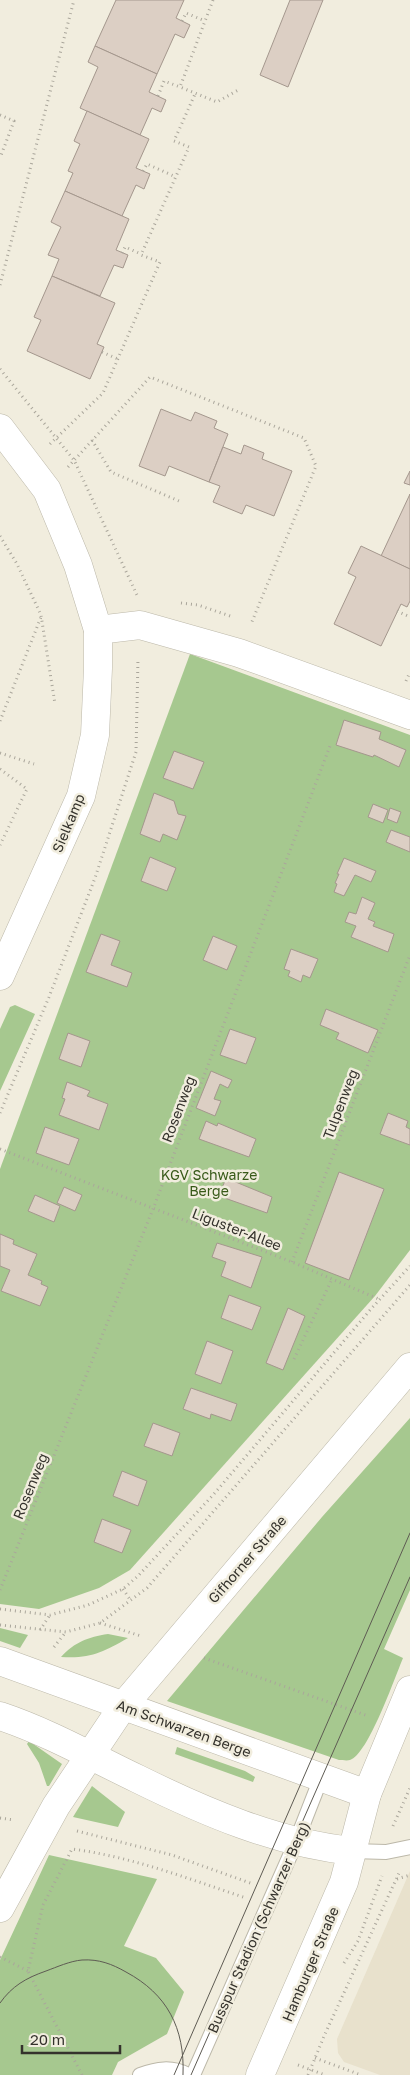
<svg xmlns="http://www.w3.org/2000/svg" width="410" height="2075" font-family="'Golos Text',sans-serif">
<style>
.built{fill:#e8e1cc}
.green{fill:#a6c88f}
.building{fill:#dccfc4;stroke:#a4978d}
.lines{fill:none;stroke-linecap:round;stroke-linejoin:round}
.service-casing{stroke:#bcb8a9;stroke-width:16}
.minor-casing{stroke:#bcb8a9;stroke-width:29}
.secondary-casing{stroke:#bcb8a9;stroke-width:29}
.path{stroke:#aaa69b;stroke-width:3;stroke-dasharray:1 4;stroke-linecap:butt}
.service{stroke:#fff;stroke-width:14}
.minor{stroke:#fff;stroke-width:28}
.secondary{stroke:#fff;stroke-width:28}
.tram{stroke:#5e5b53;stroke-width:1}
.labels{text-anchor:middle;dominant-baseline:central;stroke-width:5;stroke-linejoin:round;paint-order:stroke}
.street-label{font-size:14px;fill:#34322c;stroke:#f1edde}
.park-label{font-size:14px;fill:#385a19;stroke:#f1edde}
</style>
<rect width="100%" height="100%" fill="#f1edde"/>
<!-- built -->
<path class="built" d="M410 1871V2075H380L344 2062 338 2053 337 2039Z"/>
<!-- green -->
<g class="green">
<path d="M190 654 410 735V1250L375 1296 130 1570 99 1588 39 1609 0 1604V1169Z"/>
<path d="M15 1005 35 1014 0 1091V1029L10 1007Z"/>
<path d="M410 1418V1590L384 1649 403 1658C395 1677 368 1755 350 1760 347 1761 342 1760 339 1760L167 1701 322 1517Z"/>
<path d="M0 1628 28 1635 20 1648 0 1641Z"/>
<path d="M108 1634 128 1638C103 1652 91 1659 61 1657 75 1642 88 1637 108 1634Z"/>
<path d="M29 1741 62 1764 49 1786H47L39 1763 27 1744Z"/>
<path d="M177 1747 245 1771 255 1777 253 1782 175 1754Z"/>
<path d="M92 1786 125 1812 118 1827 73 1817Z"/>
<path d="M49 1855 157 1879 124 1946 156 1958 184 1992 167 2034 118 2062 112 2075H0V1960Z"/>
</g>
<!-- building -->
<g class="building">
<path d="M116 0H184L176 18 190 25 184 38 175 34 157 74 95 46Z"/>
<path d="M290 0H323L288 87 260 75Z"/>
<path d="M95 46 157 74 149 92 166 100 161 112 152 108 140 135 80 108 98 67 88 62Z"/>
<path d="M87 111 149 139 136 168 150 174 144 189 136 185 122 216 65 191 73 173 68 171 80 144 74 141Z"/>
<path d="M65 191 129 219 116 250 128 255 123 268 114 265 100 296 52 276 59 259 48 255 61 227 51 222Z"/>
<path d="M52 276 115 303 97 344 104 347 90 379 27 351 41 320 34 317Z"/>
<path d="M161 409 191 421 195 412 217 421 214 428 228 434 209 482 169 466 165 476 139 466Z"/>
<path d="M244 445 264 453 262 459 292 471 274 516 246 505 242 514 213 502 220 486 209 482 223 447 241 454Z"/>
<path d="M410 471V485L404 483Z"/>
<path d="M410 494V569L381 556Z"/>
<path d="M361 546 410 569V601L407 607 401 604 381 646 334 624 356 577 348 573Z"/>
<path d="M344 720 381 732 379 739 406 750 399 767 374 755 373 757 336 745Z"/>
<path d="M174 751 204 762 193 789 163 778Z"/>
<path d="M154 793 174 801 178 814 186 816 177 840 163 834 160 842 140 834Z"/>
<path d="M373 804 388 810 383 823 368 817Z"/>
<path d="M390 808 401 812 397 823 387 819Z"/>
<path d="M391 830 410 837V852L386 842Z"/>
<path d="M150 857 176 868 167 891 141 881Z"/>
<path d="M344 858 376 871 371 882 355 875 344 896 334 892 337 884 335 883 339 874H337Z"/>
<path d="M362 897 375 903 368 919 375 922 373 926 394 934 388 952 351 937 356 926 345 922 349 912 356 914Z"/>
<path d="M101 934 120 941 111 965 132 973 127 987 86 972Z"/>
<path d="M213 936 237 946 227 970 203 960Z"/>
<path d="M291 949 318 959 310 978 303 975 301 982 288 976 290 971 284 969Z"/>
<path d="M326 1009 378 1030 368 1053 336 1039 339 1033 320 1025Z"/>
<path d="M230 1029 256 1038 246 1064 220 1055Z"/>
<path d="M68 1033 90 1041 81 1067 59 1059Z"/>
<path d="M211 1071 232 1080 228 1088 220 1084 214 1099 221 1101 215 1116 196 1108Z"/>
<path d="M67 1082 90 1091 87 1096 108 1104 99 1130 59 1115 65 1099 62 1098Z"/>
<path d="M388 1113 408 1121 406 1127 410 1129V1145L380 1134Z"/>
<path d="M206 1121 217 1126 218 1123 256 1139 249 1157 199 1139Z"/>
<path d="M45 1127 79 1139 69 1165 36 1153Z"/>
<path d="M339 1172 384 1189 349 1280 305 1263Z"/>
<path d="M226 1178 272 1197 267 1213 219 1196Z"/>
<path d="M64 1187 82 1195 75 1211 57 1203Z"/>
<path d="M35 1195 60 1206 54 1222 28 1211Z"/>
<path d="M0 1234 14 1240 13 1244 37 1254 28 1275 42 1281 41 1284 48 1287 40 1306 1 1291 10 1270 0 1266Z"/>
<path d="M217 1243 262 1257 251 1288 221 1276 226 1262 212 1257Z"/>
<path d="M229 1295 261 1307 252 1330 221 1318Z"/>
<path d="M288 1308 305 1316 283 1370 266 1363Z"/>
<path d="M207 1341 233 1351 221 1384 195 1374Z"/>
<path d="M191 1388 237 1404 231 1421 211 1414 210 1419 183 1409Z"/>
<path d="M153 1423 180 1433 172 1456 144 1446Z"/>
<path d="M122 1471 147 1481 138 1506 113 1496Z"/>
<path d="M102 1519 131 1530 122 1553 94 1542Z"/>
</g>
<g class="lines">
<defs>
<g id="service">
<path d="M352 1851 386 1852 410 1847"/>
<path d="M140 2075C157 2069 171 2066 188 2075"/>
<path d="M193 2075 296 1842 321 1778"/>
</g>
<g id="minor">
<path d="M0 428 47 490 78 565 98 630V668L95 735 81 796 0 976"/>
<path d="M98 630 140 625 239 653 410 715"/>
<path d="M0 1661 367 1794"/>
<path d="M0 1716C48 1732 92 1757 138 1779 205 1812 277 1843 352 1851"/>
</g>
<g id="secondary">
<path d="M0 1908 56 1806 123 1706 410 1367"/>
<path d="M260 2075 344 1882 367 1794 410 1690"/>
</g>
</defs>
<!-- service casing -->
<use href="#service" class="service-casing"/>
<!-- minor casing -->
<use href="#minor" class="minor-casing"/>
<!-- secondary casing -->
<use href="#secondary" class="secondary-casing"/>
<!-- path -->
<g class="path">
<path d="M213 0 180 87 217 102 240 89"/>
<path d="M182 21 186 13 205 21"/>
<path d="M158 96 164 81 180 87"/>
<path d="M0 115 14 121 0 158"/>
<path d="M143 171 147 164 176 177"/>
<path d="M122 253 125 247 141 254"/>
<path d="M0 285 74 0"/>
<path d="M102 352 118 359"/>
<path d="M0 369 74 460 137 595"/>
<path d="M92 440 111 472 179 501"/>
<path d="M50 444 103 393 160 262 141 255 189 147 174 141 195 94"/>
<path d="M68 467 150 377 304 438 316 466 251 624"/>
<path d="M0 536 17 564 41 615 55 704"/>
<path d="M181 603 198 605 233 617"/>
<path d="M397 611 410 617"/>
<path d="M406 681 410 672"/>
<path d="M0 721 41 617"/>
<path d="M0 753 34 764"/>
<path d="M0 769 27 789 0 845"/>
<path d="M0 1113 49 997 95 878 136 752 138 658"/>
<path d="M0 1149 292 1262 381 1300"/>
<path d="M292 1262 410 955"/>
<path d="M294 1359 332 1279"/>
<path d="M123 1589 131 1601"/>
<path d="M0 1590 153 1209 330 746"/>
<path d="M0 1609 50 1615 88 1605 123 1589 138 1576 214 1494 371 1309 410 1266"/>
<path d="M100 1623 141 1636"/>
<path d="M0 1625 66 1632 100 1623 147 1588 410 1285"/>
<path d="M40 1630 50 1615"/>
<path d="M54 1647 65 1633"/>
<path d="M204 1658 368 1716"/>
<path d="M0 1818 14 1820"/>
<path d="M393 1826 410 1788"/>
<path d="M77 1831 172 1855 253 1884"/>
<path d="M397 1879 410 1875"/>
<path d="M0 1957 28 1971"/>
<path d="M344 1963 358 1941 382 1876"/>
<path d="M315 2058 361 2075"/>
<path d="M298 2065 325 2075"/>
<path d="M82 2075 28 1971 43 1905 72 1849C133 1857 189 1879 246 1898"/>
<path d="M308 2075 325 2034 399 1873"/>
</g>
<!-- service -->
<use href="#service" class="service"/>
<!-- minor -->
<use href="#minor" class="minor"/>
<!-- secondary -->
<use href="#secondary" class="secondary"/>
<!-- tram -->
<g class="tram">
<path d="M0 2003C12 1986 26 1978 46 1971 57 1967 70 1961 82 1960 99 1959 112 1964 126 1972 167 1994 185 2028 183 2075"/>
<path d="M174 2075 410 1533"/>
<path d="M191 2075 410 1577"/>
</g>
</g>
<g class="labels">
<!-- street labels -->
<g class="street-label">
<text transform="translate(68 823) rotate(-67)">Sielkamp</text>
<text transform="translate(340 1104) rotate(-69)">Tulpenweg</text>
<text transform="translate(178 1109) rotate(-69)">Rosenweg</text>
<text transform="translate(237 1229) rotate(21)">Liguster-Allee</text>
<text transform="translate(30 1486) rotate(-68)">Rosenweg</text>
<text transform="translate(247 1559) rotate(-49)">Gifhorner Straße</text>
<text transform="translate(184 1728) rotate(20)">Am Schwarzen Berge</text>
<text transform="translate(258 1927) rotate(-66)">Busspur Stadion (Schwarzer Berg)</text>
<text transform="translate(310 1964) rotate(-67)">Hamburger Straße</text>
</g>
<!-- park labels -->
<g class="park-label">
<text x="209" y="1174">KGV Schwarze<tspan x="209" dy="16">Berge</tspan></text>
</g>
</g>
<!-- scale -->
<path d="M22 2045v8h98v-8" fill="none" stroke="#34322c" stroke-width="2.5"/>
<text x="30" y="2045" font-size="15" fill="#34322c" stroke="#f1edde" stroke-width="4" paint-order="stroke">20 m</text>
</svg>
